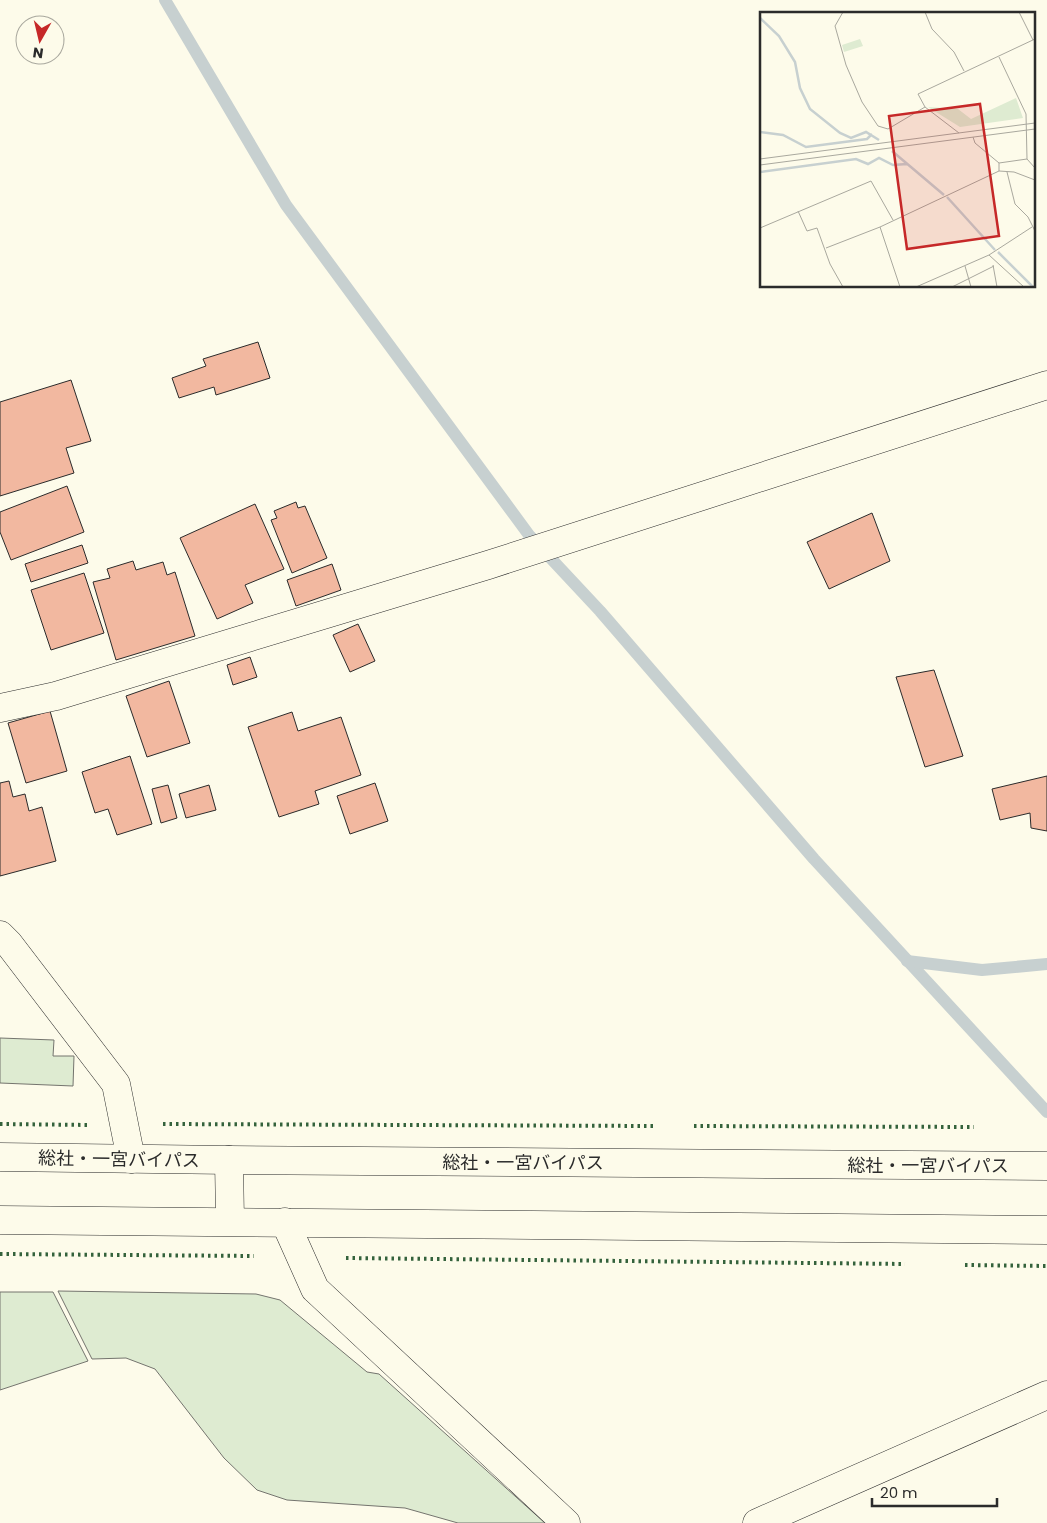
<svg xmlns="http://www.w3.org/2000/svg" width="1047" height="1523" font-family="Poppins,'Noto Sans JP',sans-serif">
<style>
.green{fill:#deebd1;stroke:#74746e}
.lines{fill:none;stroke-linecap:round;stroke-linejoin:round}
.stream{stroke:#c7d0d0;stroke-width:12}
.building{fill:#f2b8a0;stroke:#2b2b2b}
.street-casing{stroke:#2b2b2b;stroke-width:29}
.highway-casing{stroke:#2b2b2b;stroke-width:29}
.street{stroke:#fdfbea;stroke-width:28}
.highway{stroke:#fdfbea;stroke-width:28}
.hedge{stroke:#34623c;stroke-width:4;stroke-dasharray:2.5 4;stroke-linecap:butt}
.labels{text-anchor:middle;dominant-baseline:central;stroke-width:4;stroke-linejoin:round;paint-order:stroke}
.street-label{font-size:18px;fill:#2b2b2b;stroke:#fdfbea}
.inset-river{fill:none;stroke:#c7d0d0;stroke-width:2.5}
.inset-road{fill:none;stroke:#a9a89e;stroke-width:1}
.view{fill:#c62828;fill-opacity:0.15;stroke:#c62828;stroke-width:2.5}
.inset-edge{fill:none;stroke:#2b2b2b;stroke-width:2.5}
</style>
<rect width="100%" height="100%" fill="#fdfbea"/>
<!-- green -->
<g class="green">
<path d="M0 1038 54 1040 53 1056H74L73 1086 0 1083Z"/>
<path d="M58 1291 256 1294 280 1300 367 1372 379 1374 545 1523H458L405 1508 287 1500 257 1490 224 1458 155 1369 126 1358 92 1359Z"/>
<path d="M0 1292H53L88 1361 0 1390Z"/>
</g>
<g class="lines">
<!-- stream -->
<g class="stream">
<path d="M165 0 286 205 529 535 600 611 814 859 1047 1112"/>
<path d="M907 961 982 970 1047 964"/>
</g>
</g>
<!-- building -->
<g class="building">
<path d="M258 342 270 378 216 395 214 387 179 398 172 378 206 366 203 359Z"/>
<path d="M71 380 91 441 66 448 74 473 0 496V402Z"/>
<path d="M67 486 84 532 11 560 0 532V512Z"/>
<path d="M296 502 298 508 305 506 327 558 292 573 271 520 277 518 274 511Z"/>
<path d="M255 504 284 569 245 585 253 603 217 619 180 538Z"/>
<path d="M872 513 890 561 829 589 807 542Z"/>
<path d="M82 545 88 563 31 582 25 564Z"/>
<path d="M133 561 136 570 163 562 167 575 175 572 195 636 116 660 93 582 110 578 107 569Z"/>
<path d="M332 564 341 590 296 606 287 580Z"/>
<path d="M84 573 104 633 51 650 31 590Z"/>
<path d="M358 624 375 661 350 672 333 635Z"/>
<path d="M250 657 257 677 233 685 227 665Z"/>
<path d="M934 670 963 756 925 767 896 677Z"/>
<path d="M169 681 190 743 147 757 126 696Z"/>
<path d="M50 711 67 771 26 783 8 723Z"/>
<path d="M292 712 298 731 341 717 361 775 315 791 319 804 279 817 248 727Z"/>
<path d="M130 756 152 824 117 835 108 809 95 813 82 772Z"/>
<path d="M1047 776V831L1031 828 1030 813 1000 820 992 789Z"/>
<path d="M9 781 13 797 25 794 29 811 42 807 56 861 0 876V783Z"/>
<path d="M375 783 388 821 350 834 337 796Z"/>
<path d="M168 785 177 818 161 823 152 789Z"/>
<path d="M209 785 216 810 186 818 179 794Z"/>
</g>
<g class="lines">
<defs>
<g id="street">
<path d="M0 708 56 696 488 565 1047 385"/>
<path d="M0 935 9 944 116 1084 131 1159"/>
<path d="M285 1222 315 1289 566 1523"/>
<path d="M757 1523 1047 1395"/>
</g>
<g id="highway">
<path d="M0 1157 229 1160 1047 1166"/>
<path d="M229 1160 230 1221"/>
<path d="M0 1220 1047 1230"/>
</g>
</defs>
<!-- street casing -->
<use href="#street" class="street-casing"/>
<!-- highway casing -->
<use href="#highway" class="highway-casing"/>
<!-- street -->
<use href="#street" class="street"/>
<!-- highway -->
<use href="#highway" class="highway"/>
<!-- hedge -->
<g class="hedge">
<path d="M0 1124 90 1125"/>
<path d="M163 1124 655 1126"/>
<path d="M694 1126 974 1127"/>
<path d="M0 1254 254 1256"/>
<path d="M346 1258 905 1264"/>
<path d="M965 1265 1047 1266"/>
</g>
</g>
<g class="labels">
<!-- street labels -->
<g class="street-label">
<text transform="translate(119 1159) rotate(1)">総社・一宮バイパス</text>
<text x="523" y="1162">総社・一宮バイパス</text>
<text x="928" y="1165">総社・一宮バイパス</text>
</g>
</g>
<!-- overview -->
<g transform="translate(760 12)">
<rect width="275" height="275" fill="#fdfbea"/>
<path d="M100 27 103 34 84 40 82 33ZM256 86 263 106 200 115 168 95 198 97 211 107Z" fill="#deebd1"/>
<path class="inset-river" d="M0 6 19 24 35 50 40 76 50 97 80 121 91 126 106 120 119 128M0 120 23 123 46 135 107 127 112 122M132 139 184 183M0 160 96 147 108 152 119 146 133 153 147 152M187 185 235 238M238 240 273 275"/>
<path class="inset-road" d="M83 0 75 14 86 53 102 90 118 114 128 117 165 95M165 0 172 17 194 40 204 59M259 0 273 28M239 45 266 102 267 147 275 156M199 121 165 95 158 82 275 27M213 125 215 131 239 151V159M0 147 275 111M239 151 267 147M0 153 275 117M247 160 255 192 268 205 275 219M38 199 47 219 57 216 70 252 83 275M120 215 140 275M0 216 111 169 133 208M66 236 120 215 239 159 254 160 275 168M229 243 264 275M233 253 237 275M205 254 211 275M156 275 229 243 272 215M192 275 234 254"/>
<path class="view" d="M220 92 239 224 147 237 129 104Z"/>
<rect width="275" height="275" class="inset-edge"/>
</g>
<!-- north arrow -->
<g transform="translate(40 40) rotate(188)"><circle r="24" fill="#fdfbea" stroke="#a9a89e"/>
<path d="M0-4L9 19L0 12L-9 19Z" fill="#c62828"/>
<text y="-8" font-size="14" font-weight="bold" text-anchor="middle" fill="#2b2b2b">N</text>
</g>
<!-- scale -->
<path d="M872 1498v8h125v-8" fill="none" stroke="#2b2b2b" stroke-width="2.5"/>
<text x="880" y="1498" font-size="15" fill="#2b2b2b" stroke="#fdfbea" stroke-width="4" paint-order="stroke">20 m</text>
</svg>
